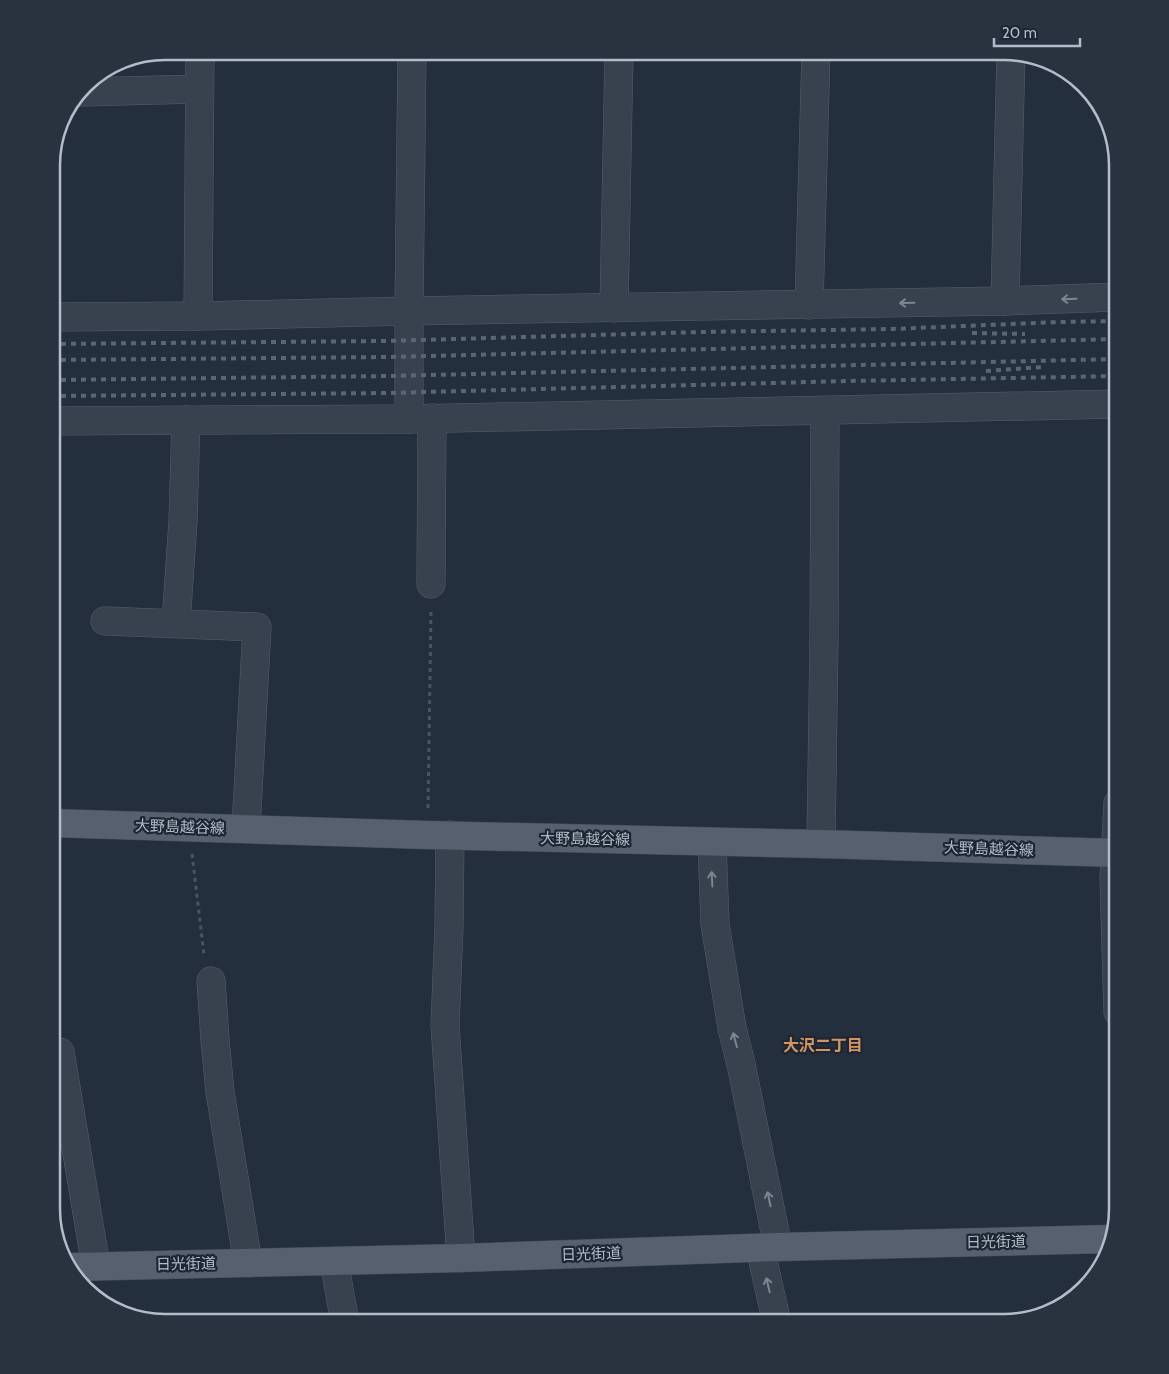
<svg xmlns="http://www.w3.org/2000/svg" width="1169" height="1374" font-family="Cabin,'Noto Sans JP',sans-serif">
<style>
.lines{fill:none;stroke-linecap:round;stroke-linejoin:round}
.minor-casing{stroke:#565f6c;stroke-width:29}
.major-casing{stroke:#414a57;stroke-width:29}
.path{stroke:#44595c;stroke-width:3;stroke-dasharray:4 4;stroke-linecap:butt}
.minor{stroke:#38414e;stroke-width:28}
.major{stroke:#56606e;stroke-width:28}
.rail{stroke:#5a6575;stroke-width:4;stroke-dasharray:5 5;stroke-linecap:butt}
.oneway{stroke:#7c8592}
.labels{text-anchor:middle;dominant-baseline:central;stroke-width:4.5;stroke-linejoin:round;paint-order:stroke}
.street-label{font-size:15px;fill:#b4bcc9;stroke:#1d2633}
.neighbourhood-label{font-size:16px;font-weight:bold;fill:#d59563;stroke:#1d2633}
.rim{fill:none;stroke:#b4bcc9;stroke-width:2.5}
</style>
<rect width="100%" height="100%" fill="#242f3e"/>
<g class="lines">
<defs>
<g id="minor">
<path d="M80 92 199 89"/>
<path d="M1005 301 1011 51"/>
<path d="M809 305 816 51"/>
<path d="M614 308 619 51"/>
<path d="M198 316 200 51"/>
<path d="M51 317 198 316 409 311 1005 301 1118 297"/>
<path d="M409 419V311L412 51"/>
<path d="M51 421 409 419 1118 404"/>
<path d="M431 584 432 418"/>
<path d="M105 621 257 627 246 828"/>
<path d="M176 623 183 521 186 420"/>
<path d="M1118 803 1114 878 1118 1012"/>
<path d="M450 835 449 927 445 1025 461 1258"/>
<path d="M712 842 715 924 732 1028 741 1064 778 1247"/>
<path d="M821 844 824 638 825 411"/>
<path d="M211 981 215 1040 220 1092 248 1263"/>
<path d="M60 1052 96 1266"/>
<path d="M760 1248 777 1323"/>
<path d="M334 1261 345 1323"/>
</g>
<g id="major">
<path d="M51 823 427 835 821 844 1118 853"/>
<path d="M71 1267 461 1258 778 1247 1111 1239"/>
</g>
</defs>
<!-- minor casing -->
<use href="#minor" class="minor-casing"/>
<!-- major casing -->
<use href="#major" class="major-casing"/>
<!-- path -->
<g class="path">
<path d="M428 808 431 612"/>
<path d="M192 854 204 955"/>
</g>
<!-- minor -->
<use href="#minor" class="minor"/>
<!-- major -->
<use href="#major" class="major"/>
<!-- rail -->
<g class="rail">
<path d="M972 333 1025 334"/>
<path d="M51 344 384 341 701 332 892 329 1059 322 1118 321"/>
<path d="M51 360 386 357 1118 339"/>
<path d="M986 371 1043 367"/>
<path d="M51 380 387 376 1118 359"/>
<path d="M51 396 387 393 849 381 1118 376"/>
</g>
</g>
<!-- one-way arrows -->
<defs><path id="oneway-shaft" d="M-6 0H5M1.5-3L5.5 0L1.5 3" fill="none" stroke-width="1.6" stroke-linecap="round" stroke-linejoin="round" transform="scale(1.25)"/></defs>
<g class="oneway">
<use href="#oneway-shaft" transform="translate(1069 299) rotate(178)"/>
<use href="#oneway-shaft" transform="translate(907 303) rotate(179)"/>
<use href="#oneway-shaft" transform="translate(712 879) rotate(-93)"/>
<use href="#oneway-shaft" transform="translate(735 1040) rotate(-105)"/>
<use href="#oneway-shaft" transform="translate(769 1199) rotate(-102)"/>
<use href="#oneway-shaft" transform="translate(768 1285) rotate(-103)"/>
</g>
<g class="labels">
<!-- street labels -->
<g class="street-label">
<text transform="translate(180 827) rotate(2)">大野島越谷線</text>
<text transform="translate(585 839) rotate(1)">大野島越谷線</text>
<text transform="translate(989 849) rotate(2)">大野島越谷線</text>
<text transform="translate(996 1242) rotate(-1)">日光街道</text>
<text transform="translate(591 1254) rotate(-2)">日光街道</text>
<text transform="translate(186 1264) rotate(-1)">日光街道</text>
</g>
<!-- neighbourhood labels -->
<g class="neighbourhood-label">
<text x="823" y="1045">大沢二丁目</text>
</g>
</g>
<!-- crop -->
<path d="M0 0H1169V1374H0ZM165 60H1004A105 105 0 0 1 1109 165V1209A105 105 0 0 1 1004 1314H165A105 105 0 0 1 60 1209V165A105 105 0 0 1 165 60Z" fill="#29323f" fill-rule="evenodd"/>
<path class="rim" d="M165 60H1004A105 105 0 0 1 1109 165V1209A105 105 0 0 1 1004 1314H165A105 105 0 0 1 60 1209V165A105 105 0 0 1 165 60Z"/>
<!-- scale -->
<path d="M994 38v8h86v-8" fill="none" stroke="#b4bcc9" stroke-width="2.5"/>
<text x="1002" y="38" font-size="15" fill="#b4bcc9" stroke="#1d2633" stroke-width="4" paint-order="stroke">20 m</text>
</svg>
